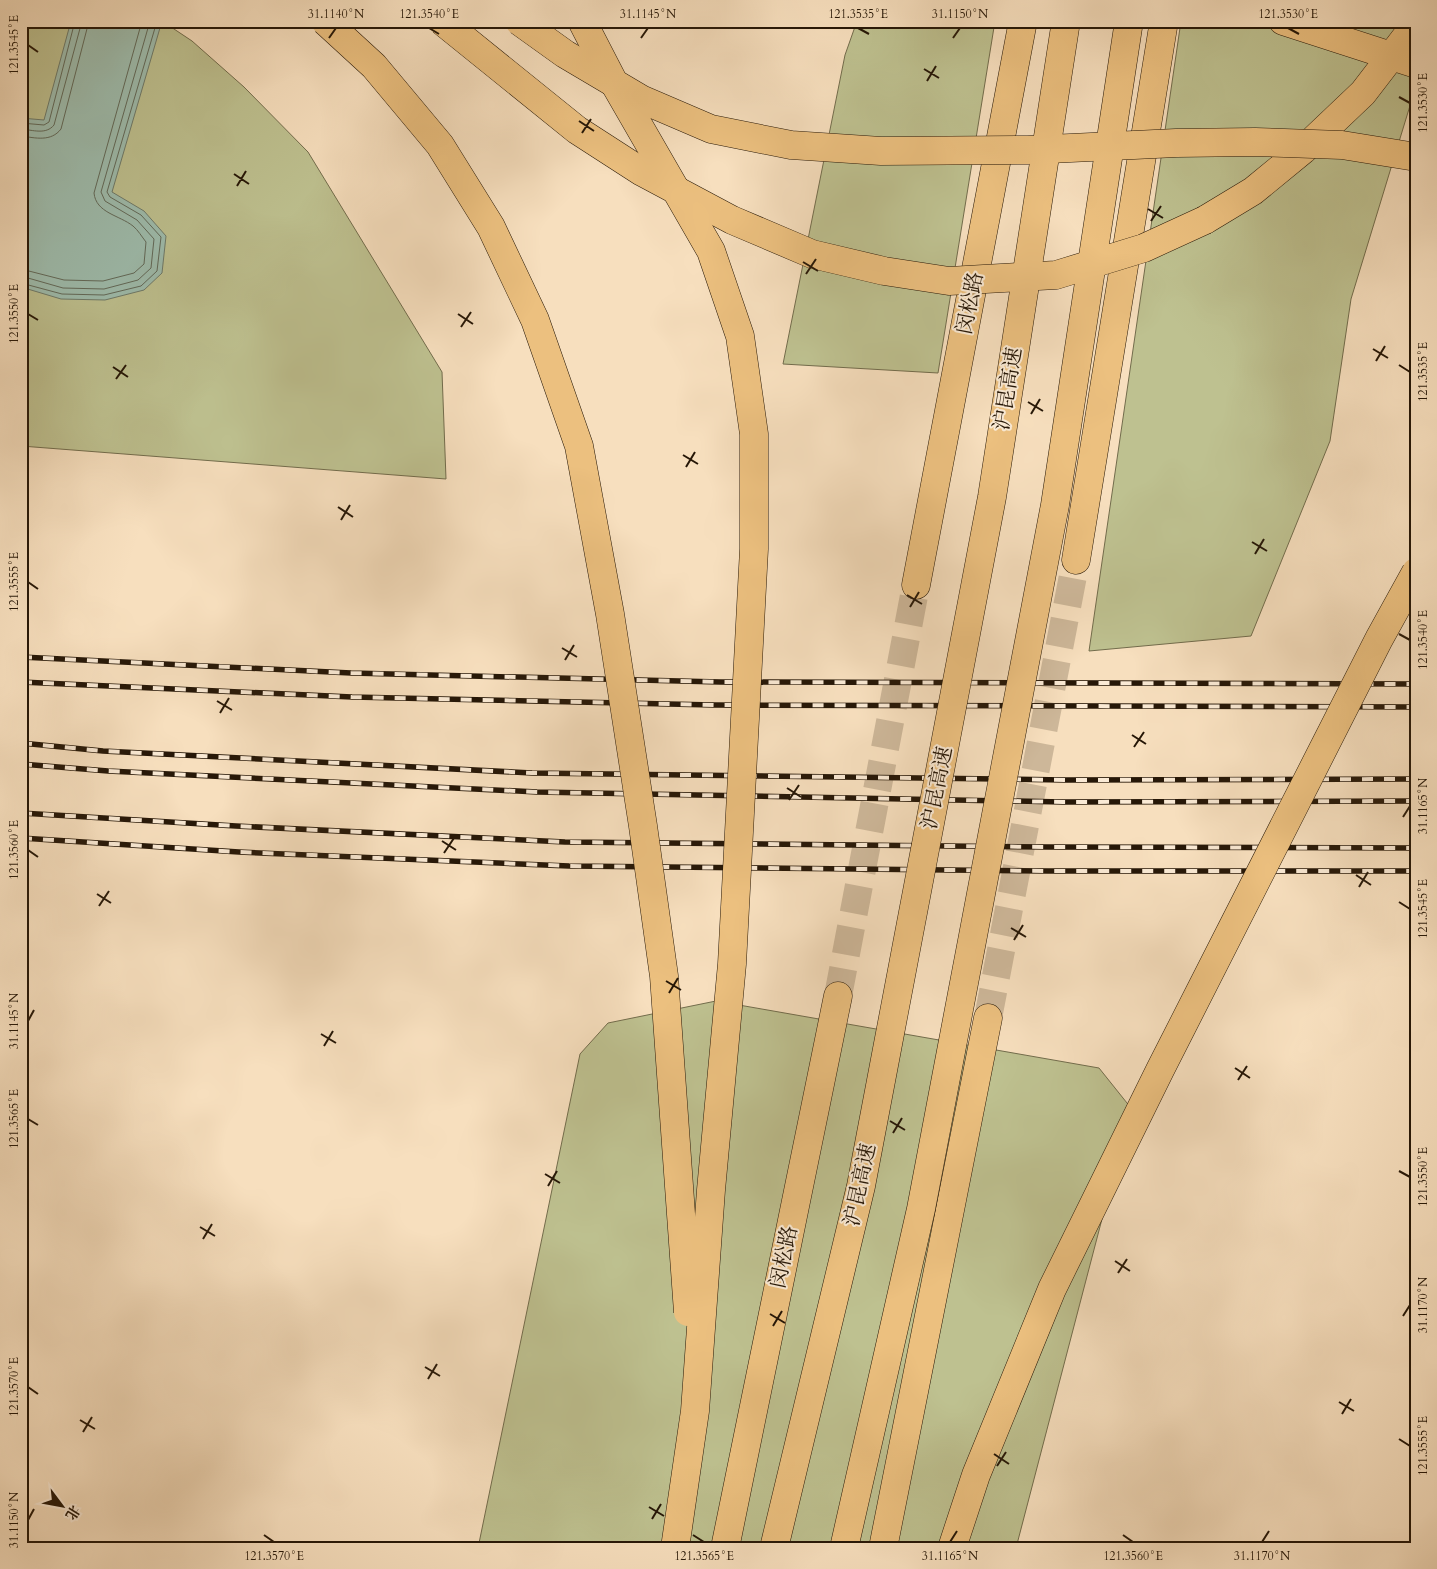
<svg xmlns="http://www.w3.org/2000/svg" width="1437" height="1569" font-family="Cardo,'Noto Serif SC',serif">
<style>
.green{fill:#bec190;stroke:#726c4c}
.water{fill:#9ebdae;stroke:#6e7b6b}
.lines{fill:none;stroke-linecap:round;stroke-linejoin:round}
.shore{stroke:#626a5a;stroke-width:1}
.primary-tunnel{stroke:#cdb799;stroke-width:28;stroke-dasharray:28 14;stroke-linecap:butt}
.primary-casing{stroke:#261707;stroke-width:29}
.highway-casing{stroke:#261707;stroke-width:29}
.primary{stroke:#ecc07f;stroke-width:28}
.highway{stroke:#ecc07f;stroke-width:28}
.rail-casing{stroke:#261707;stroke-width:5.5}
.rail{stroke:#faead5;stroke-width:4;stroke-dasharray:11;stroke-linecap:butt}
.highway-bridge-casing{stroke:#261707;stroke-width:29;stroke-linecap:butt}
.highway-bridge{stroke:#ecc07f;stroke-width:28}
.ticks{fill:none;stroke:#261707;stroke-width:2}
.labels{text-anchor:middle;dominant-baseline:central;stroke-width:4;stroke-linejoin:round;paint-order:stroke}
.street-label{font-size:21px;fill:#261707;stroke:#faead5}
.neatline{fill:none;stroke:#261707;stroke-width:2}
.ticks-label{font-size:12px;text-anchor:middle;fill:#261707}
</style>
<rect width="100%" height="100%" fill="#f7dfbe"/>
<filter id="stains"><feTurbulence type="fractalNoise" baseFrequency=".004" numOctaves="4"/><feColorMatrix values="0 0 0 0 .2 0 0 0 0 .09 0 0 0 0 .02 0 0 0 .5 -.17"/></filter>
<radialGradient id="worn" r=".72"><stop offset=".6" stop-color="#630" stop-opacity="0"/><stop offset="1" stop-color="#630" stop-opacity=".3"/></radialGradient>
<!-- green -->
<g class="green">
<path d="M21 21H162L192 41 244 87 308 152 442 372 446 479 21 446Z"/>
<path d="M857 21H995L938 373 783 364 845 55Z"/>
<path d="M1181 21H1416V86L1351 299 1330 441 1251 636 1089 651Z"/>
<path d="M716 1001 1099 1068 1131 1108 1016 1548H478L580 1054 608 1023Z"/>
</g>
<!-- water -->
<path class="water" d="M71 21H162L112 192 144 211 166 236 162 273 144 290 105 300 61 299 21 287V118L44 120Z"/>
<g class="lines">
<!-- shore -->
<g class="shore">
<path d="M21 123 44 125 49 122 75 21"/>
<path d="M21 129C33 130 46 135 54 125L82 21"/>
<path d="M21 136C36 138 51 142 61 129L89 21"/>
<path d="M21 269 64 280 103 281 134 273 144 264 146 242C142 237 138 230 133 226 119 215 96 213 94 193L142 21"/>
<path d="M21 276 63 288 104 289 138 280 151 268 154 239 137 220 105 201 101 192 150 21"/>
<path d="M21 283 62 294 104 295 141 286 157 271 161 237 141 215 110 197 107 192 157 21"/>
</g>
<!-- primary-tunnel -->
<g class="primary-tunnel">
<path d="M838 996 916 585"/>
<path d="M988 1018 1076 560"/>
</g>
<defs>
<g id="primary">
<path d="M1076 560 1164 21"/>
<path d="M916 585 1023 21"/>
<path d="M725 1548 838 996"/>
<path d="M883 1548 988 1018"/>
</g>
<g id="highway">
<path d="M1283 21 1416 64"/>
<path d="M1205 220 1253 191 1303 150 1363 93 1416 24"/>
</g>
</defs>
<!-- primary casing -->
<use href="#primary" class="primary-casing"/>
<!-- highway casing -->
<use href="#highway" class="highway-casing"/>
<!-- primary -->
<use href="#primary" class="primary"/>
<!-- highway -->
<use href="#highway" class="highway"/>
<defs>
<g id="rail">
<path d="M21 657 351 673 720 682 1416 684"/>
<path d="M21 682 352 697 714 705 1416 707"/>
<path d="M21 743 103 751 532 773 1066 780 1416 779"/>
<path d="M21 764 108 771 537 792 1063 802 1416 801"/>
<path d="M21 813 236 826 565 842 1049 847 1416 848"/>
<path d="M21 838 239 852 569 866 1048 871H1416"/>
</g>
</defs>
<!-- rail casing -->
<use href="#rail" class="rail-casing"/>
<!-- rail -->
<use href="#rail" class="rail"/>
<defs>
<g id="highway-bridge">
<path d="M325 21 374 66 440 145 491 227 535 320 579 446 610 614 643 826 664 976 688 1312"/>
<path d="M442 21 577 130 642 172 732 220 812 254 884 271 949 281 1056 275 1144 248 1205 220"/>
<path d="M519 21 565 54 641 99 711 129 791 145 881 151 1028 150 1176 143 1255 142 1342 145 1416 157"/>
<path d="M582 21 613 81 711 251 740 336 754 434V549L732 964 711 1190 695 1411 675 1548"/>
<path d="M774 1548 861 1186 992 497 1066 21"/>
<path d="M844 1548 921 1209 1055 505 1129 21"/>
<path d="M952 1548 976 1475 1052 1289 1160 1070 1379 639 1416 572"/>
</g>
</defs>
<!-- highway-bridge casing -->
<use href="#highway-bridge" class="highway-bridge-casing"/>
<!-- highway-bridge -->
<use href="#highway-bridge" class="highway-bridge"/>
</g>
<!-- ticks -->
<path class="ticks" d="M429 28 439 34M858 28 869 34M1288 28 1299 34M329 38 336 28M641 38 648 28M953 38 960 28M28 45 38 52M924 69 939 78M927 81 936 66M1399 97 1410 103M579 121 594 131M582 133 591 119M234 174 249 184M237 186 246 171M1148 209 1163 218M1151 221 1161 206M803 262 818 271M806 274 816 259M28 314 38 320M458 314 473 324M461 327 471 312M1373 349 1388 358M1376 361 1385 346M1399 365 1410 372M113 367 128 377M116 379 126 365M1028 402 1043 411M1031 414 1040 399M683 455 698 464M686 467 695 452M338 507 353 517M341 520 350 505M1252 542 1267 551M1255 554 1264 539M28 582 38 589M907 595 922 604M910 607 919 592M1399 634 1410 640M562 648 577 657M565 660 574 645M217 701 232 710M220 713 229 698M1132 735 1146 744M1134 747 1144 732M787 788 801 797M789 800 799 785M1403 817 1410 806M442 841 456 850M28 850 38 857M444 853 454 838M1356 875 1371 885M1359 887 1368 872M97 894 111 903M1399 902 1410 909M99 906 109 891M1011 928 1026 937M1014 940 1023 925M666 981 681 990M669 993 678 978M28 1021 34 1010M321 1034 336 1043M324 1046 333 1031M1235 1068 1250 1078M1238 1080 1247 1066M28 1119 38 1125M890 1121 905 1130M893 1133 902 1118M1399 1171 1410 1177M545 1174 560 1183M548 1186 557 1171M200 1227 215 1236M203 1239 212 1224M1115 1261 1130 1271M1118 1273 1127 1259M770 1314 785 1323M1403 1316 1410 1305M773 1326 782 1311M425 1367 440 1376M428 1379 437 1364M28 1387 38 1394M1339 1402 1354 1411M1342 1414 1351 1399M80 1420 95 1429M83 1432 92 1417M1399 1439 1410 1446M994 1454 1009 1464M997 1466 1006 1452M649 1507 664 1516M652 1519 661 1504M28 1520 34 1509M264 1535 274 1542M693 1535 704 1542M1123 1535 1133 1542M950 1542 957 1531M1262 1542 1269 1531"/>
<g class="labels">
<!-- street labels -->
<g class="street-label">
<text transform="translate(970 303) rotate(-79)">闵松路</text>
<text transform="translate(1008 389) rotate(-81)">沪昆高速</text>
<text transform="translate(937 788) rotate(-79)">沪昆高速</text>
<text transform="translate(860 1185) rotate(-78)">沪昆高速</text>
<text transform="translate(784 1257) rotate(-78)">闵松路</text>
</g>
</g>
<!-- margin -->
<rect width="1437" height="1569" fill="none" stroke="#f7dfbe" stroke-width="55"/>
<!-- north arrow -->
<g transform="translate(62 1506) rotate(122)" stroke="#faead5" stroke-width="4" paint-order="stroke">
<path d="M0-4L9 19L0 12L-9 19Z" fill="#261707"/>
<text y="-8" font-size="14" font-weight="bold" text-anchor="middle" fill="#261707">北</text>
</g>
<rect x="28" y="28" width="1382" height="1514" class="neatline"/>
<g class="ticks-label">
<text x="336" y="18">31.1140°N</text>
<text x="429" y="18">121.3540°E</text>
<text x="648" y="18">31.1145°N</text>
<text x="858" y="18">121.3535°E</text>
<text x="960" y="18">31.1150°N</text>
<text x="1288" y="18">121.3530°E</text>
<text transform="translate(14 45) rotate(-90)" y="4">121.3545°E</text>
<text transform="translate(1423 103) rotate(-90)" y="4">121.3530°E</text>
<text transform="translate(14 314) rotate(-90)" y="4">121.3550°E</text>
<text transform="translate(1423 372) rotate(-90)" y="4">121.3535°E</text>
<text transform="translate(14 582) rotate(-90)" y="4">121.3555°E</text>
<text transform="translate(1423 640) rotate(-90)" y="4">121.3540°E</text>
<text transform="translate(1423 806) rotate(-90)" y="4">31.1165°N</text>
<text transform="translate(14 850) rotate(-90)" y="4">121.3560°E</text>
<text transform="translate(1423 909) rotate(-90)" y="4">121.3545°E</text>
<text transform="translate(14 1021) rotate(-90)" y="4">31.1145°N</text>
<text transform="translate(14 1119) rotate(-90)" y="4">121.3565°E</text>
<text transform="translate(1423 1177) rotate(-90)" y="4">121.3550°E</text>
<text transform="translate(1423 1305) rotate(-90)" y="4">31.1170°N</text>
<text transform="translate(14 1387) rotate(-90)" y="4">121.3570°E</text>
<text transform="translate(1423 1446) rotate(-90)" y="4">121.3555°E</text>
<text transform="translate(14 1520) rotate(-90)" y="4">31.1150°N</text>
<text x="274" y="1560">121.3570°E</text>
<text x="704" y="1560">121.3565°E</text>
<text x="950" y="1560">31.1165°N</text>
<text x="1133" y="1560">121.3560°E</text>
<text x="1262" y="1560">31.1170°N</text>
</g>
<rect width="100%" height="100%" filter="url(#stains)"/>
<rect width="100%" height="100%" fill="url(#worn)"/>
</svg>
